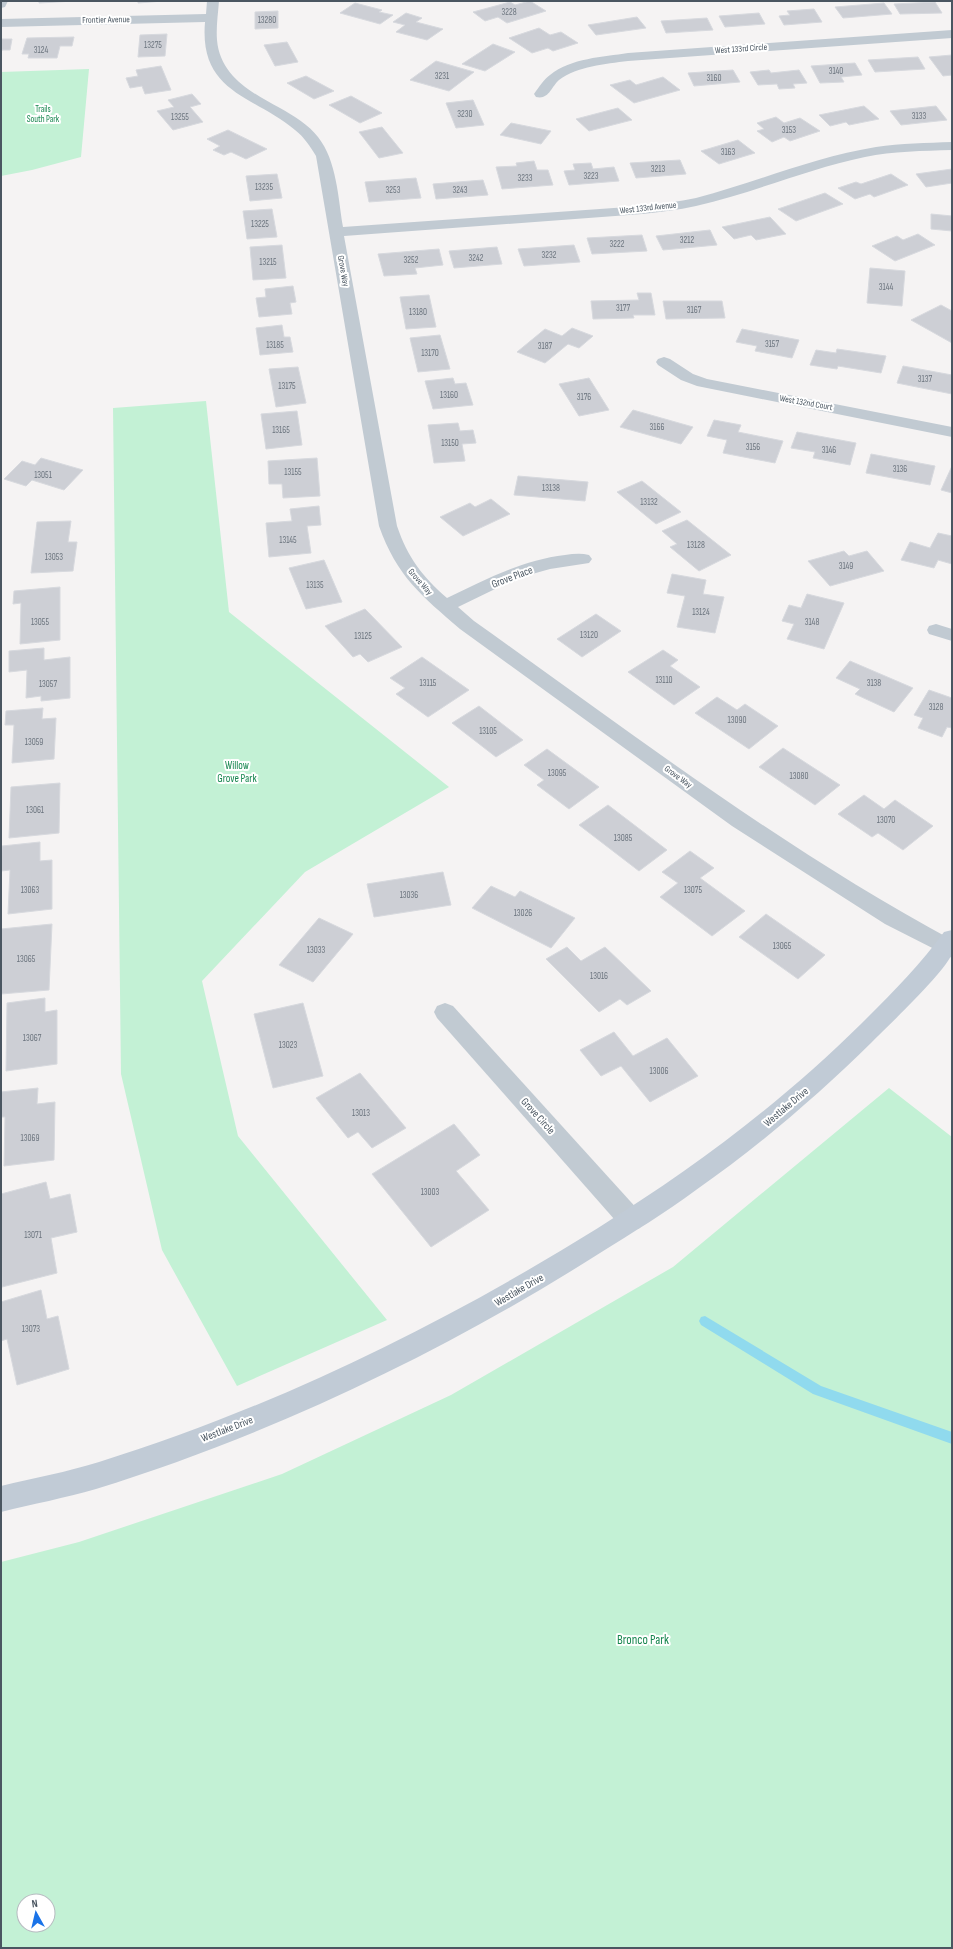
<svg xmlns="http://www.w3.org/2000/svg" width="953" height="1949" font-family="'Sofia Sans Condensed',sans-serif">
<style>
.green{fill:#c3f1d5;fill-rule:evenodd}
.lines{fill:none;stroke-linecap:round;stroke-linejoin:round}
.stream{fill:#90daee;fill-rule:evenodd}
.building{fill:#cdcfd5;stroke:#d7d9de}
.street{fill:#c1cad2;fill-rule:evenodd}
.secondary{fill:#c1cbd6;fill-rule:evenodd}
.labels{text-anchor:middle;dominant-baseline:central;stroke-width:4;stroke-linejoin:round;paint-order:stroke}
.number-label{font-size:9px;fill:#6b747e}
.far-street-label{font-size:9px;fill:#4a5661;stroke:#fff}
.far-park-label{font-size:9px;fill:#17864f;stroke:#fff}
.street-label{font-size:11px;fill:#4a5661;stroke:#fff}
.park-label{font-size:11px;fill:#17864f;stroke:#fff}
.near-park-label{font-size:13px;fill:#17864f;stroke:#fff}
</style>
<rect width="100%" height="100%" fill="#f5f3f3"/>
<!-- green -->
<g class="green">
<path d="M89 69 81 157 32 170 1 176V72Z"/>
<path d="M206 401 229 612 449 787 305 872 202 981 238 1136 387 1320 237 1386 162 1250 121 1074 113 408Z"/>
<path d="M889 1088 952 1137V1948H1V1562L79 1542 282 1474 451 1395 673 1267ZM24 1901H48V1925H24Z"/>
</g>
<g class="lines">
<!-- stream -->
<path class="stream" d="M705 1316 821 1386 952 1432V1444L813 1394 701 1325 699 1321 701 1317Z"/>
</g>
<!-- building -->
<g class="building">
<path d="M39 1H74L39 3Z"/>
<path d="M138 1H163L138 3Z"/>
<path d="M530 1 546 11 507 23 498 17 485 21 473 12 510 2 515 5Z"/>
<path d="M935 2 942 13 900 14 894 4Z"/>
<path d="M355 3 382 10 379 12 393 15 380 24 340 13Z"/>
<path d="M884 3 892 14 843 18 835 7Z"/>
<path d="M814 9 822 22 784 25 779 16 790 15 787 11Z"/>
<path d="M278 11V28L255 29V12Z"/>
<path d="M406 13 422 18 416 22 443 29 427 40 396 32 405 25 393 22Z"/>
<path d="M759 13 765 24 725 27 719 16Z"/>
<path d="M637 17 646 28 596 35 588 25Z"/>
<path d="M707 18 713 30 666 33 661 21Z"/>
<path d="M539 28 550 35 561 32 578 43 553 51 548 48 532 53 509 38Z"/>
<path d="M167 34 165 56 138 57 140 35Z"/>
<path d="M74 37 72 46H60L57 58H28L29 54H22L27 38Z"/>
<path d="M1 39H12L10 50H2L1 53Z"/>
<path d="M287 42 298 62 275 66 264 45Z"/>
<path d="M493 44 515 52 485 71 462 64Z"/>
<path d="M952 55V75L943 76 929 57Z"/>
<path d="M918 57 925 69 875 72 868 60Z"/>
<path d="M436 61 474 72 449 91 410 80Z"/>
<path d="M855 63 862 75 841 77 844 82 820 83 811 66Z"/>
<path d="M161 66 171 90 145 94 142 86 130 88 126 78 138 76 136 70Z"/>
<path d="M733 70 740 82 694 86 688 73Z"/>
<path d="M769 70 771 73 799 70 807 83 793 84 795 88 779 89 777 84 758 85 750 72Z"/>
<path d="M306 76 334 91 314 99 287 83Z"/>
<path d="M663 77 680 90 634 103 610 85 630 80 636 85Z"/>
<path d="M192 94 201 104 190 107 203 122 173 130 157 111 174 107 168 100Z"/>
<path d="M351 96 382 113 360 123 329 105Z"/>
<path d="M473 100 484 125 456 128 446 103Z"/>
<path d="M864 106 879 119 849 125 846 122 830 126 819 115Z"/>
<path d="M936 106 947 120 901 125 890 111Z"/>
<path d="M618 108 632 120 589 131 576 119Z"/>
<path d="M776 117 784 123 800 118 820 131 790 141 784 137 772 142 757 131 764 129 757 123Z"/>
<path d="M511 123 551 131 541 144 500 135Z"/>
<path d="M382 127 403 153 379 158 359 132Z"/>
<path d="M228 130 267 149 246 159 231 152 224 155 213 150 220 146 207 139Z"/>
<path d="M738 140 755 153 719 164 701 151Z"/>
<path d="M680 160 686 174 636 178 630 163Z"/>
<path d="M534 161 537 170H548L553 185 502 189 496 167 517 166 516 163Z"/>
<path d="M591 163 593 169 614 167 619 181 569 185 564 171 575 170 573 164Z"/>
<path d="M952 169V183L926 187 916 174Z"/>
<path d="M277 174 282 198 250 201 246 176Z"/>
<path d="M891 174 908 185 874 197 870 194 855 199 838 188 856 182 861 184Z"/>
<path d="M416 178 421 198 369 202 365 182Z"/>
<path d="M483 180 488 195 436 199 433 184Z"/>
<path d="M825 193 843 204 796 221 778 209Z"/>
<path d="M272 209 277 237 247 239 243 211Z"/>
<path d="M931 214 952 216V231L931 229Z"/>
<path d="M770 217 786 234 756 240 751 235 734 239 722 227Z"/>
<path d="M710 230 717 245 663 250 656 236Z"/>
<path d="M918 234 935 245 895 261 872 246 897 236 903 240Z"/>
<path d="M642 235 647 251 592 254 587 238Z"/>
<path d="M282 245 286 278 253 280 250 247Z"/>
<path d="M574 245 580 262 524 266 518 249Z"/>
<path d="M497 247 502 264 454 268 449 251Z"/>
<path d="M439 249 443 265 415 268 417 274 384 276 378 254Z"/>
<path d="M870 268 905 271 902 306 867 303Z"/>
<path d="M293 286 296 302 290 303 292 314 259 317 256 298 266 297 265 289Z"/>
<path d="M637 293H651L655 315H633L634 318 593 319 591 301 639 300Z"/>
<path d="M429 295 436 327 406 329 400 297Z"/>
<path d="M663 301H722L725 318 666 319Z"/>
<path d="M941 305 952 311V343L911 320Z"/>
<path d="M282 325 284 337H290L293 352 260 355 256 328Z"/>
<path d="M572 328 593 336 579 348 568 344 545 363 517 352 545 329 562 336Z"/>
<path d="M742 329 799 340 792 358 755 351 757 346 736 342Z"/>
<path d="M440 335 450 369 418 372 410 338Z"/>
<path d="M837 349 886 356 881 373 838 366 837 369 810 365 816 350 836 353Z"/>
<path d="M903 366 952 375V394L897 383Z"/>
<path d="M298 367 306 403 276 407 269 369Z"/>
<path d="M453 378 455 384 466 383 473 405 433 409 425 381Z"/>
<path d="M589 378 609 410 579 416 559 384Z"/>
<path d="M633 410 693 427 681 444 620 427Z"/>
<path d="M297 411 302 445 266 449 261 414Z"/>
<path d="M714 420 741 425 738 432 783 441 775 463 723 453 727 440 707 436Z"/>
<path d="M458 423 460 431 473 430 476 443 462 444 465 461 434 463 428 425Z"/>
<path d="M797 432 856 443 850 465 813 458 815 452 791 448Z"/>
<path d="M871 454 935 466 930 485 866 473Z"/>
<path d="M41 458 83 470 64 490 32 480 26 486 4 479 22 461 35 465Z"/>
<path d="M317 458 320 496 283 498 282 484H269L268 461Z"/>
<path d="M952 466V493L941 490Z"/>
<path d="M518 476 588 482 585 501 514 495Z"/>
<path d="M642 481 681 512 656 524 617 492Z"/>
<path d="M491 499 510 514 463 536 440 517 470 503 475 507Z"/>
<path d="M319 506 321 525 307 526 311 553 269 557 266 523 292 521 290 509Z"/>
<path d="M687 520 731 555 699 571 670 547 677 544 662 531Z"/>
<path d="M71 521 68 542H77L73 571 31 573 37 522Z"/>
<path d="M938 533 952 536V564L938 560 934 568 901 560 910 542 930 548Z"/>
<path d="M844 551 849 556 867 551 884 571 830 586 808 561Z"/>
<path d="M324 560 342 602 306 609 289 568Z"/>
<path d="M672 574 706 580 703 594 724 597 715 633 677 627 685 596 667 593Z"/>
<path d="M60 587V640L20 644 21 603 13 604 14 591Z"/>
<path d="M807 594 844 603 824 649 787 639 794 624 782 621 789 605 801 608Z"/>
<path d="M365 609 402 647 368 662 360 654 353 657 325 626Z"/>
<path d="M596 614 621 631 582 657 557 639Z"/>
<path d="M44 648V660L70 657V698L41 701V696L26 698 27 670 9 672V651Z"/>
<path d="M663 650 678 660 670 666 700 687 674 705 628 672Z"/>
<path d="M422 657 469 690 428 717 396 694 405 688 390 678Z"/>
<path d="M850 661 913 688 894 712 855 694 860 689 836 678Z"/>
<path d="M929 690 952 698V728L947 727 942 737 918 728 923 718 914 715Z"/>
<path d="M717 697 737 710 745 704 778 726 749 749 695 713Z"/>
<path d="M479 706 523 740 496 757 452 723Z"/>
<path d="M43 708 42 719 56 718 54 759 12 763 14 725H5L6 711Z"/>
<path d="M783 748 840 785 815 805 759 767Z"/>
<path d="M547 749 599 787 569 809 537 785 544 780 524 765Z"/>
<path d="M60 783 59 833 9 838 11 787Z"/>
<path d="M864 795 884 809 895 800 933 826 903 850 878 833 872 837 838 814Z"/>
<path d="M608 805 667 850 639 871 579 825Z"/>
<path d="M40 842V861L52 860V909L8 914 10 870 1 871 2 846Z"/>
<path d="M690 851 714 868 700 878 745 911 712 936 660 897 678 883 662 872Z"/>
<path d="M443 872 451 905 374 917 367 884Z"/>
<path d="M491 886 515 897 520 891 575 918 551 948 472 908Z"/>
<path d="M766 914 825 955 798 979 739 937Z"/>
<path d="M319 918 353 934 313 982 279 965Z"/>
<path d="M52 924 49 990 1 994V929Z"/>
<path d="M567 947 581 961 605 947 651 991 627 1005 620 999 599 1012 546 959Z"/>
<path d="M45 998V1012L57 1010V1064L6 1071 7 1003Z"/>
<path d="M303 1003 323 1076 273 1088 254 1014Z"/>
<path d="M614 1032 633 1056 667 1038 698 1076 650 1102 621 1066 601 1076 580 1050Z"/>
<path d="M360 1073 406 1128 372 1148 358 1132 348 1138 316 1098Z"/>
<path d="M38 1088 37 1104 55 1102 54 1160 4 1166 5 1117H1V1092Z"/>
<path d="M454 1124 480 1155 456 1171 489 1210 431 1247 372 1174Z"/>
<path d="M46 1182 50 1199 70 1194 77 1232 51 1238 57 1273 2 1287 1 1194Z"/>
<path d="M41 1290 47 1319 58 1316 69 1369 17 1385 7 1339 1 1341V1302Z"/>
</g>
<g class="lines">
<!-- street -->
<g class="street">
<path d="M1 1H8L5 7 1 8Z"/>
<path d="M207 1H219C218 14 216 27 217 40 220 76 252 93 280 108 294 116 309 125 318 137 337 161 338 198 343 227L642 206C660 203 679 202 696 198 757 182 814 157 876 147 901 143 927 143 952 142V150C923 151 893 151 865 157 807 169 753 193 696 206 678 210 660 212 642 214L344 236 397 526C408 558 422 576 447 598 485 580 522 560 565 555 573 554 581 553 589 555L592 559 589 563 550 569 518 578 458 607 474 621C630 732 783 849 952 940V958L885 924 732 826 460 629C422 596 397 577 379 526L316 156C310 146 304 137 295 130 253 95 199 93 205 22L1 27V19L206 14Z"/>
<path d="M952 30V38L628 61C605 64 578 66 559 80 551 87 549 100 536 97L534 94C539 87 544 79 550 75 571 58 603 57 628 53Z"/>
<path d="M664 357 670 359 693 374 707 379 952 427V437L697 386 681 380 658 365 656 362 658 359Z"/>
<path d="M936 624 952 629V641L929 634 927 630 929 626Z"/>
<path d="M445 1003 453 1006 640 1212 643 1220 640 1228 631 1231 622 1228 437 1018 434 1012 437 1006Z"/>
</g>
<!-- secondary -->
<path class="secondary" d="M952 930C952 937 953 946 952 953 949 968 886 1028 872 1042 817 1096 759 1146 696 1190 665 1213 632 1233 600 1253 446 1351 271 1435 96 1489 65 1498 33 1504 1 1512V1486C34 1478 67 1472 99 1462 275 1407 442 1325 598 1228 694 1168 781 1103 862 1023 891 994 920 965 944 932Z"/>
</g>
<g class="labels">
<!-- number labels -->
<g class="number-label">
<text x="509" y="12">3228</text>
<text x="267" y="20">13280</text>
<text x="153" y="45">13275</text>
<text x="41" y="50">3124</text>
<text x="836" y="71">3140</text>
<text x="442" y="76">3231</text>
<text x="714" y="78">3160</text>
<text x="465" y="114">3230</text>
<text x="919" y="116">3133</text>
<text x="180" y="117">13255</text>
<text x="789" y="130">3153</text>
<text x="728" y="152">3163</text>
<text x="658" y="169">3213</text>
<text x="591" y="176">3223</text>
<text x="525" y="178">3233</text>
<text x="264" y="187">13235</text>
<text x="393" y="190">3253</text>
<text x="460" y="190">3243</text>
<text x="260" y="224">13225</text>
<text x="687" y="240">3212</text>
<text x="617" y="244">3222</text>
<text x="549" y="255">3232</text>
<text x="476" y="258">3242</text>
<text x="411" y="260">3252</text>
<text x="268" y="262">13215</text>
<text x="886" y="287">3144</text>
<text x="623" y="308">3177</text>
<text x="694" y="310">3167</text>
<text x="418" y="312">13180</text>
<text x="772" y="344">3157</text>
<text x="275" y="345">13185</text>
<text x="545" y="346">3187</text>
<text x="430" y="353">13170</text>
<text x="925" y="379">3137</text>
<text x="287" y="386">13175</text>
<text x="449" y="395">13160</text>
<text x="584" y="397">3176</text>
<text x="657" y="427">3166</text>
<text x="281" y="430">13165</text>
<text x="450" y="443">13150</text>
<text x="753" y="447">3156</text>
<text x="829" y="450">3146</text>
<text x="900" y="469">3136</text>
<text x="293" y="472">13155</text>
<text x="43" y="475">13051</text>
<text x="551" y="488">13138</text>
<text x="649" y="502">13132</text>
<text x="288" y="540">13145</text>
<text x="696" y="545">13128</text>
<text x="54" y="557">13053</text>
<text x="846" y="566">3149</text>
<text x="315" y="585">13135</text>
<text x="701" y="612">13124</text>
<text x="40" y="622">13055</text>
<text x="812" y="622">3148</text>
<text x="589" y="635">13120</text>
<text x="363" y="636">13125</text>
<text x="664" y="680">13110</text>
<text x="428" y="683">13115</text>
<text x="874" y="683">3138</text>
<text x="48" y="684">13057</text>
<text x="936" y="707">3128</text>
<text x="737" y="720">13090</text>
<text x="488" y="731">13105</text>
<text x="34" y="742">13059</text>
<text x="557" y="773">13095</text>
<text x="799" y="776">13080</text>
<text x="35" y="810">13061</text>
<text x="886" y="820">13070</text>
<text x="623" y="838">13085</text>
<text x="30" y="890">13063</text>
<text x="693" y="890">13075</text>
<text x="409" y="895">13036</text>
<text x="523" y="913">13026</text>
<text x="782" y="946">13065</text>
<text x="316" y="950">13033</text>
<text x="26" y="959">13065</text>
<text x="599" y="976">13016</text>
<text x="32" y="1038">13067</text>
<text x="288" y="1045">13023</text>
<text x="659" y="1071">13006</text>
<text x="361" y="1113">13013</text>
<text x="30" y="1138">13069</text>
<text x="430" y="1192">13003</text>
<text x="33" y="1235">13071</text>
<text x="31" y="1329">13073</text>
</g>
<!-- far-street labels -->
<g class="far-street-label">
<text transform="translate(106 20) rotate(-1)">Frontier Avenue</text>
<text transform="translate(741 49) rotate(-4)">West 133rd Circle</text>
<text transform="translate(648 208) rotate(-6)">West 133rd Avenue</text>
<text transform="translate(343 271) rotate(80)">Grove Way</text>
<text transform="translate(806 403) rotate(10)">West 132nd Court</text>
<text transform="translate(420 582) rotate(49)">Grove Way</text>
<text transform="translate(678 777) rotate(36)">Grove Way</text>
</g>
<!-- far-park labels -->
<g class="far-park-label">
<text x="43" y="109">Trails<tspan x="43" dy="10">South Park</tspan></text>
</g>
<!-- street labels -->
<g class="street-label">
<text transform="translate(512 577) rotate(-21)">Grove Place</text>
<text transform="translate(786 1107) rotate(-40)">Westlake Drive</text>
<text transform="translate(538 1116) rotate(48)">Grove Circle</text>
<text transform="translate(519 1290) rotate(-30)">Westlake Drive</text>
<text transform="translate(227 1429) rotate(-21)">Westlake Drive</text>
</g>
<!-- park labels -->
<g class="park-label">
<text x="237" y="765">Willow<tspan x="237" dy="13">Grove Park</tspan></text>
</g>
<!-- near-park labels -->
<g class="near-park-label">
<text x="643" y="1640">Bronco Park</text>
</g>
</g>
<!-- border -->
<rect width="953" height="1949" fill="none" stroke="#4a5661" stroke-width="4"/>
<!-- north arrow -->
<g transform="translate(36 1913) rotate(352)"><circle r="19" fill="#ffffff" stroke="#b7bbc0"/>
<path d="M0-3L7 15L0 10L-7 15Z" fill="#1a73e8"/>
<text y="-6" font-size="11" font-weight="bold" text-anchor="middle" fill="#4a5661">N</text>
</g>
</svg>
